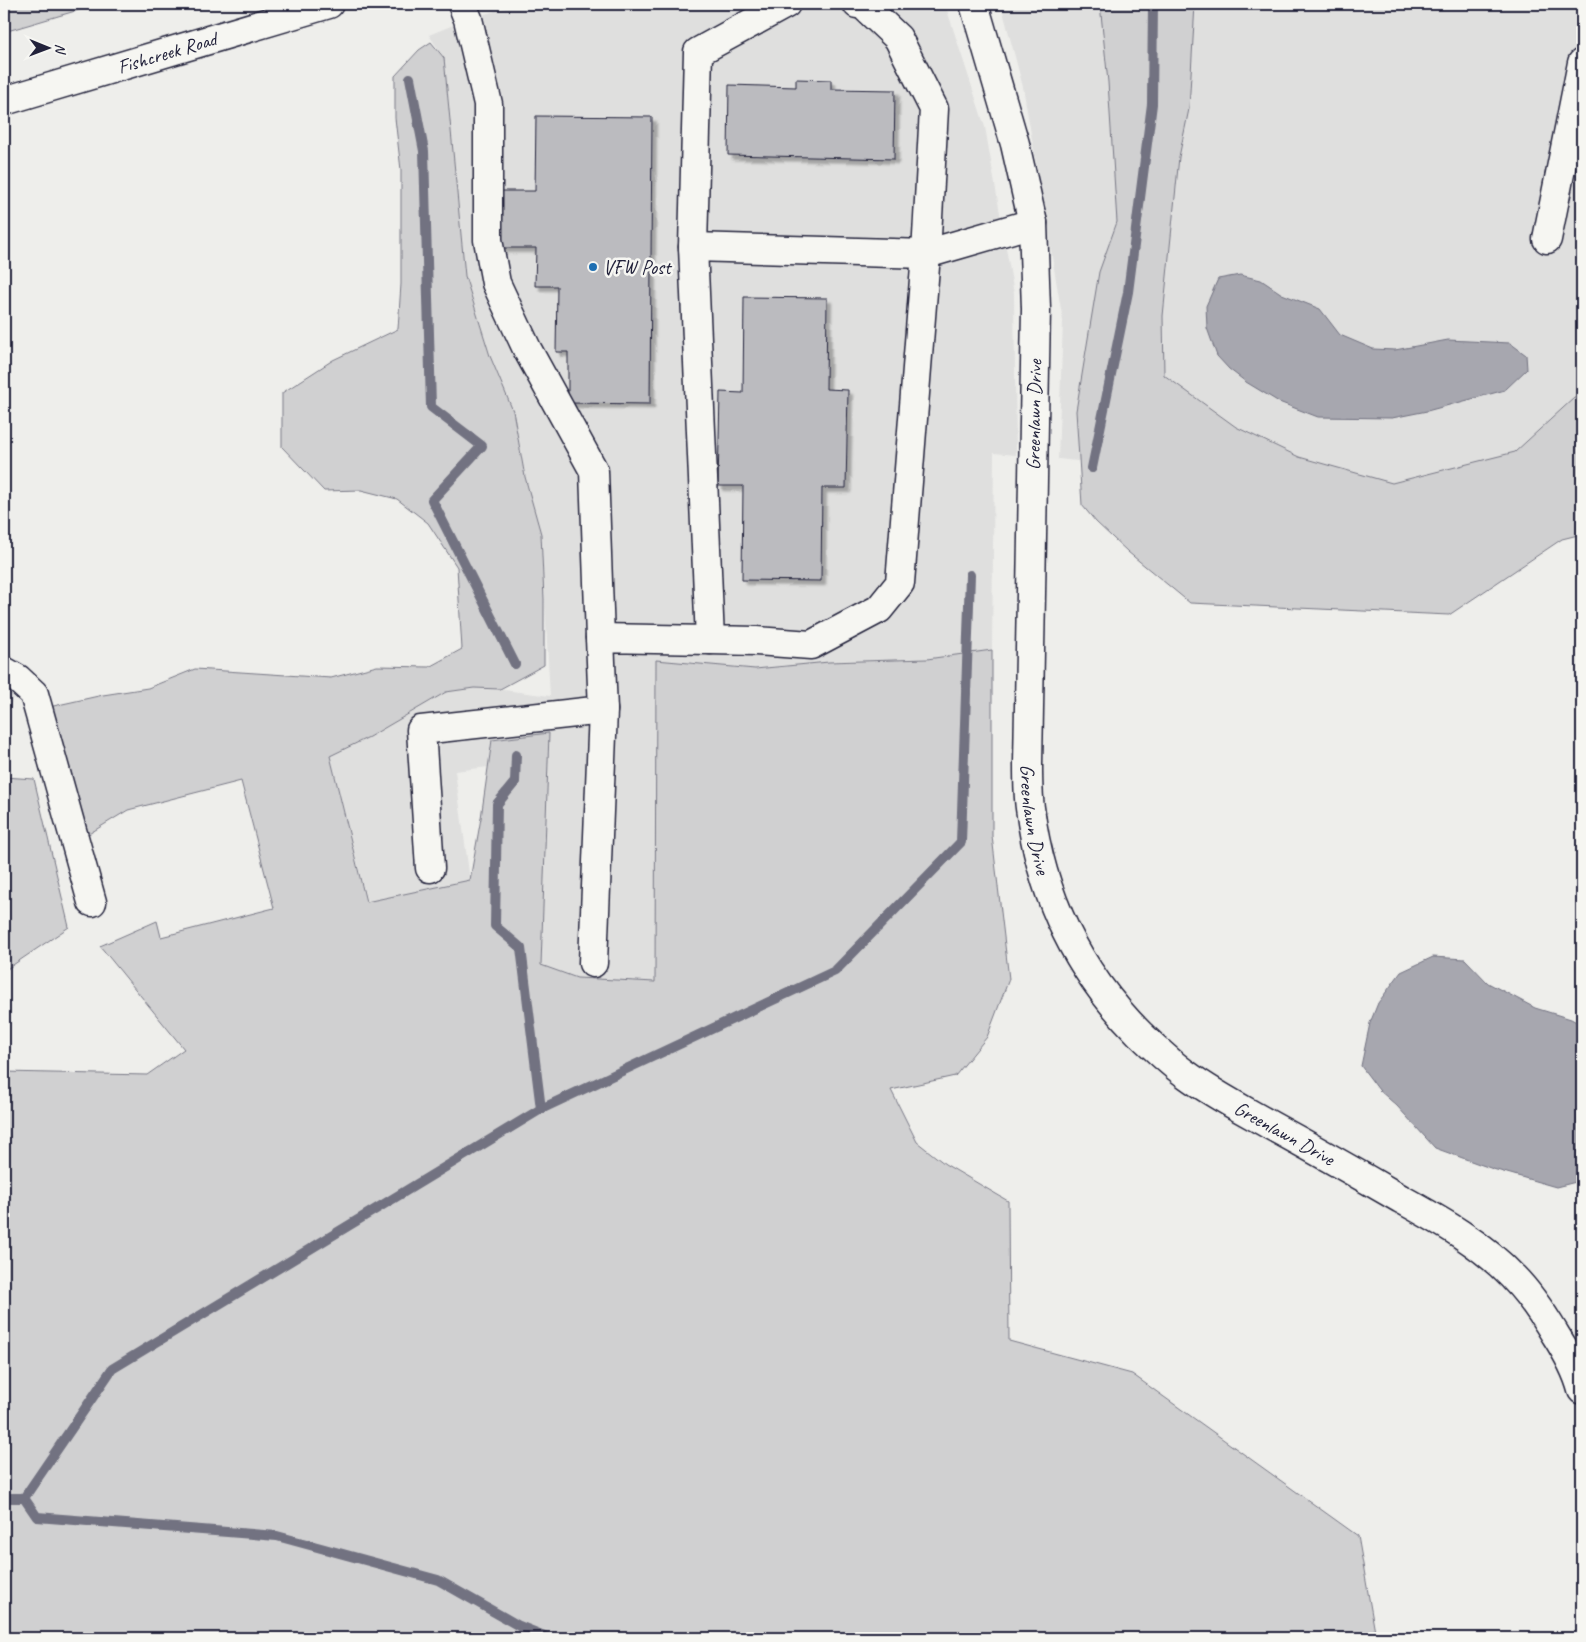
<svg xmlns="http://www.w3.org/2000/svg" width="1586" height="1642" font-family="Caveat,sans-serif">
<style>
.built{fill:#dfdfde}
.green{fill:#d0d0d1;stroke:#797986}
.water{fill:#a7a7af;stroke:#727281}
.lines{fill:none;stroke-linecap:round;stroke-linejoin:round}
.stream{stroke:#727281;stroke-width:10}
.building{fill:#bbbbbf;stroke:#22223b;filter:url(#shadow)}
.minor-casing{stroke:#22223b;stroke-width:31}
.major-casing{stroke:#22223b;stroke-width:31}
.minor{stroke:#f6f6f2;stroke-width:28}
.major{stroke:#f6f6f2;stroke-width:28}
.poi-dot{fill:#1f6fb2;stroke:#f6f6f2;stroke-width:2}
.labels{text-anchor:middle;dominant-baseline:central;stroke-width:5;stroke-linejoin:round;paint-order:stroke}
.street-label{font-size:20px;fill:#22223b;stroke:#f6f6f2}
.poi-label{font-size:20px;fill:#22223b;stroke:#f6f6f2;text-anchor:start}
</style>
<defs>
<filter id="shadow"><feDropShadow dx="4.5" dy="4.5" stdDeviation="1" flood-color="#0004"/></filter>
</defs>
<rect width="100%" height="100%" fill="#eeeeeb"/>
<filter id="ink" filterUnits="userSpaceOnUse"><feTurbulence type="fractalNoise" baseFrequency=".02" numOctaves="2"/><feDisplacementMap in="SourceGraphic" scale="10" xChannelSelector="R" yChannelSelector="G"/><feConvolveMatrix kernelMatrix="1 2 1 2 8 2 1 2 1" color-interpolation-filters="sRGB"/></filter>
<g filter="url(#ink)">
<!-- built -->
<g class="built">
<path d="M519 4H945L985 127 1014 294 1016 455 994 453 992 650 927 659 829 662 755 669 656 660 655 982 577 978 541 965 549 733 492 740 488 767 455 771 470 880 367 902 330 756 369 737 446 692 474 688 496 689 550 696 541 534 525 477 513 411 490 356 465 276 444 58 429 35 468 19Z"/>
<path d="M1001 4H1582V449L1357 490 1058 459 1063 321 1023 87Z"/>
<path d="M4 625 19 684 5 717H4Z"/>
</g>
<!-- green -->
<g class="green">
<path d="M4 4H99L4 32Z"/>
<path d="M1100 4H1195L1189 109 1179 157 1163 316 1164 375 1236 427 1299 457 1392 483 1515 452 1574 398H1582V534L1562 539 1449 615 1190 603 1128 552 1096 522 1082 505 1076 411 1099 272 1117 222 1108 82Z"/>
<path d="M431 42 444 58 465 276 490 356 513 411 525 477 541 534 544 599V665L500 689 474 688 446 692 369 737 330 756 366 902 470 880 481 818 492 740 549 733 541 965 577 978 655 982 656 660 755 669 829 662 927 659 992 650V836L1009 979 987 1037 955 1076 891 1090 917 1142 945 1164 1008 1201 1009 1341 1132 1374 1358 1536 1376 1638H4V1072L147 1075 184 1049 100 946 157 921 161 937 274 908 241 781 128 810 87 835 49 707 103 695 148 688 195 669 331 678 377 666 429 667 462 649 457 567 428 523 397 499 361 490 324 491 282 447V393L333 360 398 329 401 284V170L395 118V76L419 50Z"/>
<path d="M4 777 34 779 69 927 4 971Z"/>
</g>
<!-- water -->
<g class="water">
<path d="M1240 275 1261 280 1282 294 1320 309 1340 335 1373 349 1395 350 1448 340 1510 343 1526 355 1527 369 1505 390 1427 411 1392 418 1318 417 1279 402 1246 382 1229 369 1217 356 1207 328 1206 306 1218 279Z"/>
<path d="M1433 957 1465 959 1488 983 1535 1008 1571 1019 1582 1025V1175L1580 1181 1556 1187 1493 1169 1435 1148 1397 1106 1379 1090 1361 1066 1370 1023 1378 1003 1401 972Z"/>
</g>
<g class="lines">
<!-- stream -->
<g class="stream">
<path d="M410 78 424 151 431 407 482 446 432 500 515 664"/>
<path d="M1092 468 1128 292 1152 104 1153 4"/>
<path d="M516 755 515 782 497 804 495 926 521 948 541 1109"/>
<path d="M4 1498H24L37 1517 277 1536 438 1580 519 1626 549 1638"/>
<path d="M24 1498 112 1369 541 1109 835 971 961 842 970 575"/>
</g>
</g>
<!-- building -->
<g class="building">
<path d="M796 79 831 80V89L895 90 894 159 728 155 729 85 796 87Z"/>
<path d="M536 116 652 117 650 404 568 403V352H556L557 286H535L536 248H501L502 191H535Z"/>
<path d="M744 297 827 298 826 389 848 390 846 488H822L821 581 742 580 743 486H718L720 392 743 393Z"/>
</g>
<g class="lines">
<defs>
<g id="minor">
<path d="M462 4 468 19 488 104V240L496 283 527 349 594 471 600 638"/>
<path d="M786 4 698 52 693 247 710 640 756 641 811 645 879 609 900 583 926 254 934 109 898 38 863 5 857 4"/>
<path id="s1" d="M974 4 1015 144 1033 223 1036 309 1028 764C1028 778 1028 794 1030 808 1041 895 1078 972 1140 1034 1155 1048 1170 1063 1187 1075 1213 1094 1242 1109 1270 1125 1314 1149 1358 1174 1401 1199 1441 1221 1482 1244 1513 1277 1530 1294 1543 1314 1555 1334 1566 1351 1577 1371 1582 1390"/>
<path d="M1547 239 1582 63"/>
<path d="M693 247 926 254 1033 223"/>
<path d="M4 671 18 679 34 694 92 902"/>
<path d="M430 868 421 730 603 710 600 638 710 640"/>
<path d="M593 963 603 710"/>
</g>
<g id="major">
<path id="s2" d="M4 101 329 4"/>
</g>
</defs>
<!-- minor casing -->
<use href="#minor" class="minor-casing"/>
<!-- major casing -->
<use href="#major" class="major-casing"/>
<!-- minor -->
<use href="#minor" class="minor"/>
<!-- major -->
<use href="#major" class="major"/>
</g>
</g>
<!-- markers -->
<circle class="poi-dot" cx="593" cy="267" r="5"/>
<g class="labels">
<!-- street labels -->
<g class="street-label">
<text stroke="none"><textPath href="#s2" startOffset="170">Fishcreek Road</textPath></text>
<text transform="translate(1034 415) rotate(-89)">Greenlawn Drive</text>
<text stroke="none"><textPath href="#s1" startOffset="824">Greenlawn Drive</textPath></text>
<text stroke="none"><textPath href="#s1" startOffset="1244">Greenlawn Drive</textPath></text>
</g>
<!-- poi labels -->
<g class="poi-label">
<text x="603" y="267">VFW Post</text>
</g>
</g>
<!-- margin -->
<rect width="1586" height="1642" fill="none" stroke="#f6f6f2" stroke-width="20"/>
<rect x="10" y="10" width="1566" height="1622" fill="none" stroke="#22223b" stroke-width="2" filter="url(#ink)"/>
<!-- north arrow -->
<g transform="translate(48 48) rotate(91)" stroke="#f6f6f2" stroke-width="4" paint-order="stroke">
<path d="M0-4L9 19L0 12L-9 19Z" fill="#22223b"/>
<text y="-8" font-size="14" font-weight="bold" text-anchor="middle" fill="#22223b">N</text>
</g>
</svg>
